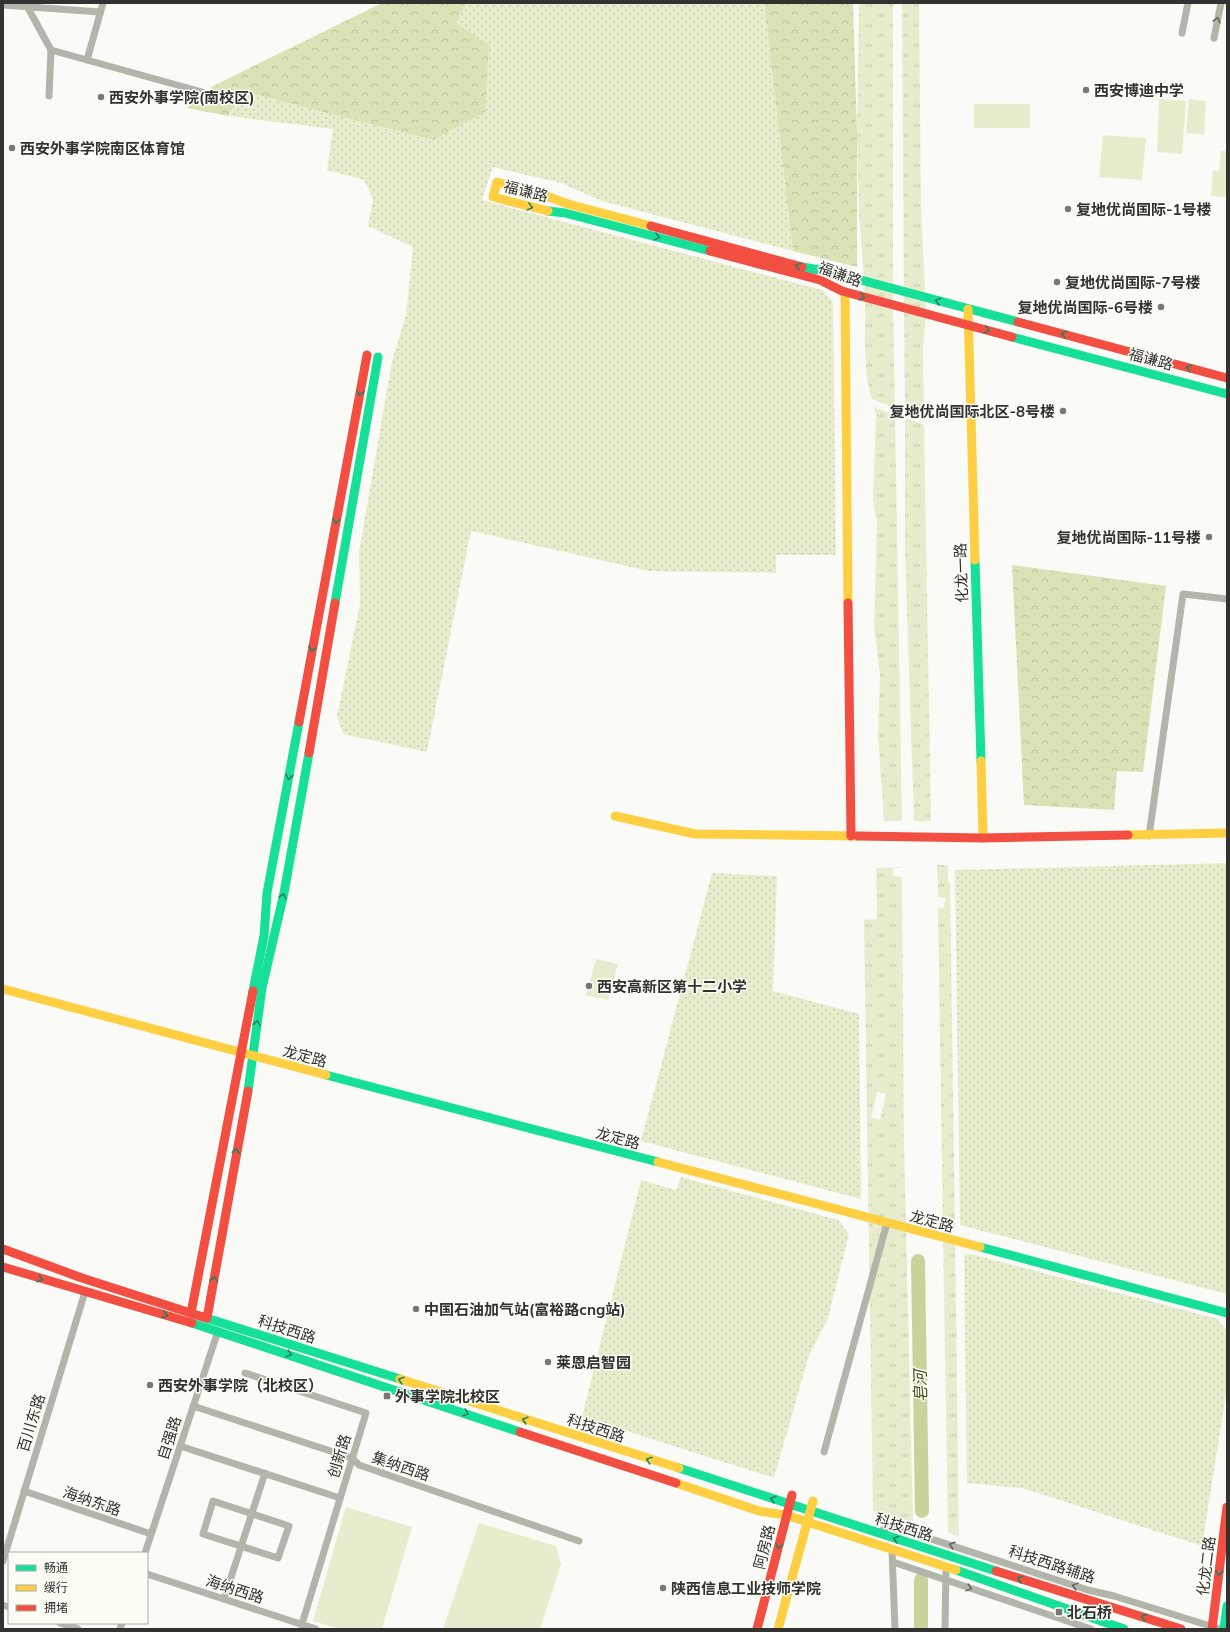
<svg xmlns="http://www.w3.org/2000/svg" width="1230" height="1632" font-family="Mulish,'Noto Sans SC',sans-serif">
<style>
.grass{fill:url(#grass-dots)}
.forest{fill:url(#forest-crowns)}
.park{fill:url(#park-tufts);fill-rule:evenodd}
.pitch{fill:#e7edcc}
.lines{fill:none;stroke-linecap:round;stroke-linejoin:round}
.river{stroke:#c9d29b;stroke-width:14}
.street{stroke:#b3b5ab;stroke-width:7}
.fast{stroke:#16e098;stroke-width:9}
.slow{stroke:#ffcf43;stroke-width:9}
.jam{stroke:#f24e42;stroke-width:9}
.oneway{stroke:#666761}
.oneway2{stroke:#25815f}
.poi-dot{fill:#787976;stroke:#fbfdf5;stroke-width:1.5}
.labels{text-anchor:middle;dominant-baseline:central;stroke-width:3;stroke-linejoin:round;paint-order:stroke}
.poi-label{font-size:15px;font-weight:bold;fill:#323330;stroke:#fbfdf5;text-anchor:start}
.street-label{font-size:15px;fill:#323330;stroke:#fbfdf5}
.water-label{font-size:16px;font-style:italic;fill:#41480e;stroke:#fbfdf5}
</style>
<defs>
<pattern id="grass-dots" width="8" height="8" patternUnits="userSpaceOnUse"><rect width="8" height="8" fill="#e7edcc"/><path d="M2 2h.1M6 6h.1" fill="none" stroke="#c7ccb0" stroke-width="1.8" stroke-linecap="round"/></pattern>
<pattern id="forest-crowns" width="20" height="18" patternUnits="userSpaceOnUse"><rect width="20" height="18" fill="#dbe2b6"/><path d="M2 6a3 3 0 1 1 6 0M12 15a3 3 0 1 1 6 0" fill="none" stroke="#bcc29d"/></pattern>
<pattern id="park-tufts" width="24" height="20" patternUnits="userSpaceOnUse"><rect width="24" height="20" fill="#e7edcc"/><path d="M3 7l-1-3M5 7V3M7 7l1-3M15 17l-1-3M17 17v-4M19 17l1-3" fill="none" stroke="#c7ccb0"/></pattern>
</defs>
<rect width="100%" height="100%" fill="#fafbf7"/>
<!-- grass -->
<g class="grass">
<path d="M467 3H764L793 251 602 201 561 183 493 167 482 200 822 290 833 302 836 555H776V573L649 571 471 531 427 752 343 734 337 716 360 604 359 552 392 361 406 315 413 247 368 226 373 199 364 180 327 170 333 129 229 116 245 92 433 140 456 23Z"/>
<path d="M1227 863V1294L960 1225 955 870Z"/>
<path d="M712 873 777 876 773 991 859 1014 861 1199 641 1141Z"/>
<path d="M681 1177 838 1220 849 1234 828 1318 809 1355 774 1478 582 1417 641 1180 676 1190Z"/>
<path d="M971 1254 1218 1319 1227 1331V1388L1202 1546 1022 1488 967 1483 964 1255Z"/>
</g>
<!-- forest -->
<g class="forest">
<path d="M382 3H467L456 23 489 45 485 112 433 140 245 92 228 116 187 108 213 86Z"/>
<path d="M764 3H853L857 133V267L793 251Z"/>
<path d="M1012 565 1166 586 1143 772 1117 771 1114 810 1024 805Z"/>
</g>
<!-- park -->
<g class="park">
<path d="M859 3H893V301L865 293 859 215 857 133Z"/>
<path d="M902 3H919L921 207 926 310 904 304Z"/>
<path d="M865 300 893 308 895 408 872 399C862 368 866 333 865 300Z"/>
<path d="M904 311 926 316 923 347 924 418 905 411Z"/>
<path d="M874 407 895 415 902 821H884L878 733 880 674 874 625 877 524 873 500 876 415Z"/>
<path d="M905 418 924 425 931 821H914L905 553Z"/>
<path d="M937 865H948V882H950L955 1229 943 1226 938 908 943 909 946 898 938 897Z"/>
<path d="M902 867V868H893V876L902 877 904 1144 913 1522 873 1511 864 920 877 919 876 868ZM877 1092 886 1094 880 1120 871 1117Z"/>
<path d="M943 1233 955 1236 959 1536 948 1532Z"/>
</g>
<!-- pitch -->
<g class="pitch">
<path d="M1159 99 1186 101 1182 154 1157 152Z"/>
<path d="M1189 99 1206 101 1204 135 1186 133Z"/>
<rect x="974" y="104" width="56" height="24"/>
<path d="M1103 135 1146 138 1142 180 1099 177Z"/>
<path d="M1221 151H1227V197L1211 196 1213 170 1219 171Z"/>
<path d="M596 959 618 964 608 1000 586 995Z"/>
<path d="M346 1507 412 1527 382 1629H340L313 1621Z"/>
<path d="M479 1523 556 1546 561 1564 540 1629H443Z"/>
</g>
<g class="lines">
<!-- river -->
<g class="river">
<path d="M918 1261 922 1511"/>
<path d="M921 1580V1629"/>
</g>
<!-- street -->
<g class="street">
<path d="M3 5 100 12"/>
<path d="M27 6 51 50 49 96"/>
<path d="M1182 33 1188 3"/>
<path d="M1214 38 1221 3"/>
<path d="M51 50 202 92"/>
<path d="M87 60 103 3"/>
<path d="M1149 836 1183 594 1227 599"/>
<path d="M245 1373 366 1413 302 1624V1629"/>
<path d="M193 1406 352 1458 359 1465 579 1541"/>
<path d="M180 1446 340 1498"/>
<path d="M824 1452 887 1223"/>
<path d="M24 1491 151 1534"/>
<path d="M213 1501 289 1526 278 1558 203 1534Z"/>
<path d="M877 1533 891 1526 1088 1590 1114 1596 1220 1629"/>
<path d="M892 1550 895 1629"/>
<path d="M145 1553 218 1331"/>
<path d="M3 1561 85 1292"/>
<path d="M893 1562 1091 1629"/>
<path d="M147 1574 316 1629"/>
<path d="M224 1599 265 1473"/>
<path d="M3 1605 9 1607"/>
<path d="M60 1623 78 1629"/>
<path d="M120 1629 122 1623"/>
<path d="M945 1629 946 1567"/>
</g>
<!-- fast -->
<g class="fast">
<path d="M548 211 565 213 710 251"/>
<path d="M802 267 831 272 1018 322"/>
<path d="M1012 337 1227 394"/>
<path d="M975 560 981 761"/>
<path d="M335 603 378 357"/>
<path d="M253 991 264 936 267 893 299 722"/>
<path d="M326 1075 658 1162"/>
<path d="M248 1091 262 988 284 893 309 753"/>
<path d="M980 1247 1227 1313"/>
<path d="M203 1317 400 1379"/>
<path d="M192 1323 520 1432"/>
<path d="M679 1468 996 1571"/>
<path d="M956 1570 1124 1629"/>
<path d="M1224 1629 1227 1606"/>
</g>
<!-- slow -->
<g class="slow">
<path d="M548 211 493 197 497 182 541 194 568 204 651 226"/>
<path d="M845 292 848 603"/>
<path d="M968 309 975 560"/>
<path d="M981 761 983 838"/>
<path d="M615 816 695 834 858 836"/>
<path d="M1128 835 1227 833"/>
<path d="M3 989 326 1075"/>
<path d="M658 1162 980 1247"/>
<path d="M400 1379 679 1468"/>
<path d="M676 1483 759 1511 786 1515 956 1570"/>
<path d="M778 1629 813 1501"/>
</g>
<!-- jam -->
<g class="jam">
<path d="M651 226 802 267"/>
<path d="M710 251 820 280 842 291 1012 337"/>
<path d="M1018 322 1227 378"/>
<path d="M848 603 851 836"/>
<path d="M299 722 367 355"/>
<path d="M309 753 335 603"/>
<path d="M858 836 983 838 1128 835"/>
<path d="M3 1249 82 1278 203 1317"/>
<path d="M3 1267 192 1323"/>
<path d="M191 1313 253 991"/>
<path d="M207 1318 248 1091"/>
<path d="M520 1432 676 1483"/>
<path d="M996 1571 1181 1629"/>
<path d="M757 1629 792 1495"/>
<path d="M1212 1629 1227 1507"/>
</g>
</g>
<!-- one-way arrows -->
<defs><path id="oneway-chevron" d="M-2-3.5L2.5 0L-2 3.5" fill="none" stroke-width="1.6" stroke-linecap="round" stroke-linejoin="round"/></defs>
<g class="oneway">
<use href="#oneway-chevron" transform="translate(1217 20) rotate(-76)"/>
<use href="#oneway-chevron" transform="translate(952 1545) rotate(-162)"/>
<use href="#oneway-chevron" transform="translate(1075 1586) rotate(-162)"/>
<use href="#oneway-chevron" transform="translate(969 1588) rotate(18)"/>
</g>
<g class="oneway2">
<use href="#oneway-chevron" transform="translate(530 207) rotate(15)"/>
<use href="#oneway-chevron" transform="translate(657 237) rotate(15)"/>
<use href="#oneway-chevron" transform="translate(798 266) rotate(-168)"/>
<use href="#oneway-chevron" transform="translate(862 297) rotate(15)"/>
<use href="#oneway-chevron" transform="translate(938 301) rotate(-165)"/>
<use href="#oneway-chevron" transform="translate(987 330) rotate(15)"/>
<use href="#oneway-chevron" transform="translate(1064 334) rotate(-165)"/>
<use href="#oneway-chevron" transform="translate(1189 368) rotate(-165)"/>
<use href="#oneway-chevron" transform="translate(360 393) rotate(101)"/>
<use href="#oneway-chevron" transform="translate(336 521) rotate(101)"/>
<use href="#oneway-chevron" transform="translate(312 649) rotate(101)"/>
<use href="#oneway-chevron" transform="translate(289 777) rotate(100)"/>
<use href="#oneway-chevron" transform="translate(283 896) rotate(-76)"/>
<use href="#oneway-chevron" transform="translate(257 1023) rotate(-80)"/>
<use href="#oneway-chevron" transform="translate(236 1151) rotate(-79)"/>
<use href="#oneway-chevron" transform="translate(40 1279) rotate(17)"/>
<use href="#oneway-chevron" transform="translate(214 1279) rotate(-80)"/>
<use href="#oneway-chevron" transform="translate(165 1315) rotate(16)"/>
<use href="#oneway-chevron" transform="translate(289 1354) rotate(18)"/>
<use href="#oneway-chevron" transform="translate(401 1380) rotate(-162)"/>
<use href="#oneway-chevron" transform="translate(466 1413) rotate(19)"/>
<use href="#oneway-chevron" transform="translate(525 1420) rotate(-162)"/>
<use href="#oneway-chevron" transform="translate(649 1460) rotate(-162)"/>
<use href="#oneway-chevron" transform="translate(773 1499) rotate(-164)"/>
<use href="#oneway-chevron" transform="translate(896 1539) rotate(-162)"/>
<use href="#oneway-chevron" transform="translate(779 1546) rotate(104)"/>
<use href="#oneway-chevron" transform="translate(1219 1573) rotate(97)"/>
<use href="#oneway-chevron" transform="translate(1020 1579) rotate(-162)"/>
<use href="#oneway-chevron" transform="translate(1144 1617) rotate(-163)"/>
</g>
<!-- markers -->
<g class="poi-dot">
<circle cx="1086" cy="90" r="4"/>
<circle cx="101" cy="97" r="4"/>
<circle cx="12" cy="148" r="4"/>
<circle cx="1068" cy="209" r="4"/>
<circle cx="1057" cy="282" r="4"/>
<circle cx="1161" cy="307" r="4"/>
<circle cx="1063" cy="411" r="4"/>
<circle cx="1209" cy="537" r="4"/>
<circle cx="589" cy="986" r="4"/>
<circle cx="416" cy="1309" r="4"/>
<circle cx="548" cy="1362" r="4"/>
<circle cx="150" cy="1385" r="4"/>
<rect x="383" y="1392" width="8" height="8" rx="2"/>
<circle cx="663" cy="1588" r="4"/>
<rect x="1055" y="1608" width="8" height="8" rx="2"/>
</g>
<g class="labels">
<!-- poi labels -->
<g class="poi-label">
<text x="1094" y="90">西安博迪中学</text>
<text x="109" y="97">西安外事学院(南校区)</text>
<text x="20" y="148">西安外事学院南区体育馆</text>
<text x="1076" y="209">复地优尚国际-1号楼</text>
<text x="1065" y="282">复地优尚国际-7号楼</text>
<text x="1153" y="307" text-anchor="end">复地优尚国际-6号楼</text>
<text x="1055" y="411" text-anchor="end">复地优尚国际北区-8号楼</text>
<text x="1201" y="537" text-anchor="end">复地优尚国际-11号楼</text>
<text x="597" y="986">西安高新区第十二小学</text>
<text x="424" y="1309">中国石油加气站(富裕路cng站)</text>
<text x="556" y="1362">莱恩启智园</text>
<text x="158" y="1385">西安外事学院（北校区）</text>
<text x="395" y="1396">外事学院北校区</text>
<text x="671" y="1588">陕西信息工业技师学院</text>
<text x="1067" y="1612">北石桥</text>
</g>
<!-- street labels -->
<g class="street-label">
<text transform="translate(526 191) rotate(14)">福谦路</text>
<text transform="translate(840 274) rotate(20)">福谦路</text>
<text transform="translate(1151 359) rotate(15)">福谦路</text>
<text transform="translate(961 573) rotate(-92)">化龙一路</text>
<text transform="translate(305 1056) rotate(15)">龙定路</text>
<text transform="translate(618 1138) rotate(15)">龙定路</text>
<text transform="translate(932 1221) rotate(15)">龙定路</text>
<text transform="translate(287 1329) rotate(18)">科技西路</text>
<text transform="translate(31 1423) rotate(-73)">百川东路</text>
<text transform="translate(596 1428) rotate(18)">科技西路</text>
<text transform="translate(169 1438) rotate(-72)">自强路</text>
<text transform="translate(339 1456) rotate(-73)">创新路</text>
<text transform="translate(401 1466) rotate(19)">集纳西路</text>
<text transform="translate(92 1501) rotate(19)">海纳东路</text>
<text transform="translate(904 1527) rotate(18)">科技西路</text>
<text transform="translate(764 1547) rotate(-76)">阿房路</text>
<text transform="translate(1052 1564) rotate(18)">科技西路辅路</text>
<text transform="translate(1206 1566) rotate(-83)">化龙二路</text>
<text transform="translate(235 1589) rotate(18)">海纳西路</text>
</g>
<!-- water labels -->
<g class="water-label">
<text transform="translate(920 1386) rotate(-91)">皂河</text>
</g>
</g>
<!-- border -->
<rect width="1230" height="1632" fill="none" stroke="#323330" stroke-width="8"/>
<!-- legend -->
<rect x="8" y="1552" width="140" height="72" fill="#fbfdf5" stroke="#abaca6"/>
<rect x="16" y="1565" width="20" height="6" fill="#16e098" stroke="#abaca6"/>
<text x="44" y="1572" font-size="12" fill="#323330">畅通</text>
<rect x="16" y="1585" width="20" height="6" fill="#ffcf43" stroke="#abaca6"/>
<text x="44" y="1592" font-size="12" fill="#323330">缓行</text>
<rect x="16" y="1605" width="20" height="6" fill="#f24e42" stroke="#abaca6"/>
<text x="44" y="1612" font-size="12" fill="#323330">拥堵</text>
</svg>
